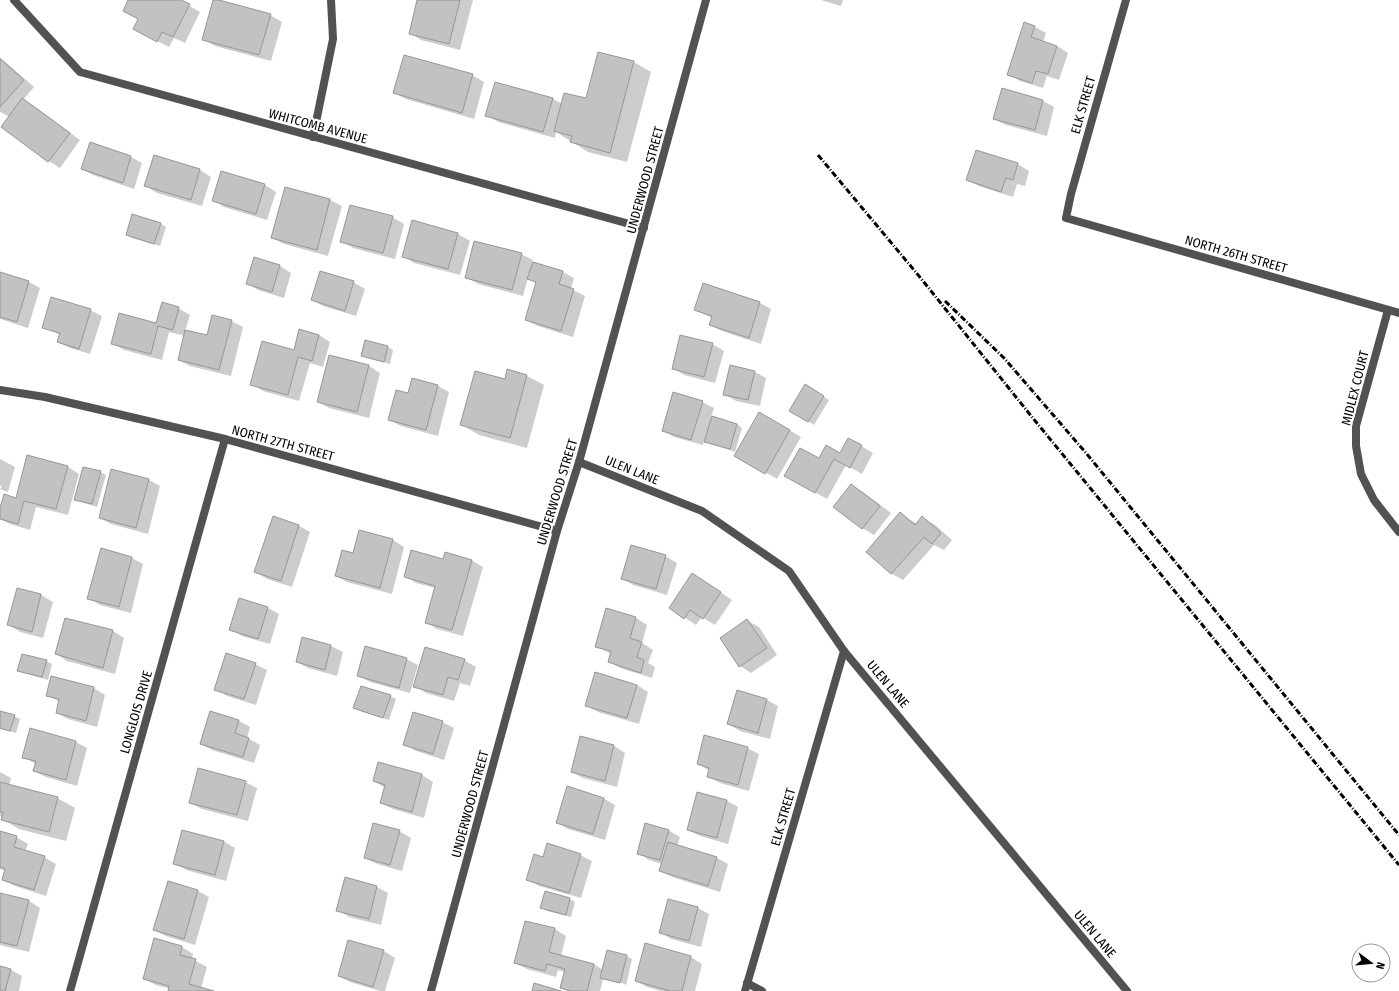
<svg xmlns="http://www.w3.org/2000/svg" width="1399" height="991" font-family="'Fira Sans Condensed',sans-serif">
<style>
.shadow{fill:#0003}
.building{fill:#c2c2c2;stroke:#969696}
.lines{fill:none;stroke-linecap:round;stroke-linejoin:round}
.minor{stroke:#525252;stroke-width:8}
.tertiary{stroke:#525252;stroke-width:8}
.rail{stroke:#000;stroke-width:3;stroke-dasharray:6 2 1 2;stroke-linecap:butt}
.labels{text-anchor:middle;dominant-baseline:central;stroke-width:4;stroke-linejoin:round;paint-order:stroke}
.street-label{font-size:13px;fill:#000;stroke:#fff}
</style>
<rect width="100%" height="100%" fill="#fff"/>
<!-- shadow -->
<g class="shadow">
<path d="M129 0H179L200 12 185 43 174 38 169 47 146 35 139 19Z"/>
<path d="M214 0 270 15 282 22 271 61 215 46 203 39Z"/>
<path d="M418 0H473L460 50 421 40 410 33Z"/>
<path d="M821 0H843L841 6Z"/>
<path d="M1035 27 1046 33 1043 42 1057 46 1068 53 1059 80 1047 76 1043 88 1020 81 1008 74Z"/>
<path d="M0 57 34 87 23 100 34 106 80 140 60 168 49 161 3 127 10 117 0 112Z"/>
<path d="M634 62 651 72 627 162 588 152 556 132 555 138 498 122 487 115 552 98 562 104 586 100Z"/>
<path d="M472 75 484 82 474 119 406 99 394 93Z"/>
<path d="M1002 90 1043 101 1054 107 1047 136 1006 125 994 119Z"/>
<path d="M91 143 131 157 142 163 134 189 93 175 82 169Z"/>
<path d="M976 151 1018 164 1029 171 1025 186 1017 184 1013 197 979 186 967 180Z"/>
<path d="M154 157 200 170 211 177 202 206 157 193 146 186Z"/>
<path d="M265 185 276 192 267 220 224 207 213 200Z"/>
<path d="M286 188 330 200 342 206 328 256 284 244 272 238Z"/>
<path d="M392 217 404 224 395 259 353 248 341 241Z"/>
<path d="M413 221 458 234 470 241 460 275 414 263 403 256Z"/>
<path d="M161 224 166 227 160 246 132 238 127 235Z"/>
<path d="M521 254 533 260 532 263 563 272 574 278 571 289 585 296 573 337 538 326 526 320 537 284 528 278 523 296 478 284 466 277Z"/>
<path d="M254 258 280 266 291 273 284 298 258 290 247 283Z"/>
<path d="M0 273 29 282 40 288 28 328 0 319Z"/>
<path d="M353 282 365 289 356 316 323 306 312 300Z"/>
<path d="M703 285 760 303 771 309 761 344 722 331 710 325 712 318 695 310Z"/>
<path d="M178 308 190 315 185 331 208 336 231 321 243 327 231 376 190 366 179 360 185 336 169 332 162 360 124 350 112 343 157 324Z"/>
<path d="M90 310 102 316 90 354 70 348 58 342 60 335 43 327Z"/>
<path d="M319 335 330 342 323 367 310 363 299 401 263 391 251 384 294 351Z"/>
<path d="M366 341 388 347 393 350 390 364 368 358 362 355Z"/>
<path d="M712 344 724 351 715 383 684 375 673 368Z"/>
<path d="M330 356 369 366 380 373 369 418 329 408 318 402Z"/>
<path d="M755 372 766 378 760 406 736 401 724 394Z"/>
<path d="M527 376 544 385 527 448 479 435 462 425 505 380Z"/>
<path d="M412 379 438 386 449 392 438 436 401 426 389 420 408 394Z"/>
<path d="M806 386 829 400 814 425 791 410Z"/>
<path d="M702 402 714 408 711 417 737 424 742 428 735 452 711 444 704 440 703 445 674 437 663 431Z"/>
<path d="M760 413 801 437 777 479 736 456Z"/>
<path d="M849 439 873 453 862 474 846 465 827 499 786 476 819 460 840 454Z"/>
<path d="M28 456 68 467 79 474 68 515 36 507 30 530 10 524 0 519V512L16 499Z"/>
<path d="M0 459 15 467 8 492 0 489 2 486H0Z"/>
<path d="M100 472 106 475 97 507 81 502 75 499Z"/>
<path d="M149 480 160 486 148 534 111 524 100 518Z"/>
<path d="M851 485 863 492 891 513 874 535 862 528Z"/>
<path d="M901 514 917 524 922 518 934 524 952 540 944 550 934 545 903 580 892 574 867 552Z"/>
<path d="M299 526 310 532 292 587 267 579 256 572Z"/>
<path d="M360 532 393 540 404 547 392 594 347 582 336 576 354 554Z"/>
<path d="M665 556 677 563 667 595 633 585 622 578Z"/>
<path d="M132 558 143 564 131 613 100 605 89 598Z"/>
<path d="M471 560 483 567 463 636 437 629 426 622 435 588 416 583 405 576 443 561Z"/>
<path d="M704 581 732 600 715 625 702 617 696 625 670 608Z"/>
<path d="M18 589 41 595 53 602 43 638 20 632 9 625Z"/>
<path d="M240 599 268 608 279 614 270 644 242 636 230 629Z"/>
<path d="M607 610 636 618 647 625 642 643 653 650 648 663 655 667 652 678 620 668 609 662 611 654 596 646Z"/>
<path d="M66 619 113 631 124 638 115 674 67 661 56 654Z"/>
<path d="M748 621 759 627 777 655 751 673 740 666Z"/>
<path d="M302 639 331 646 343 652 337 676 308 668 297 662Z"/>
<path d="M406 659 418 665 410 693 370 682 358 675Z"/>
<path d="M464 660 476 667 470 686 460 683 454 701 426 693 415 686Z"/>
<path d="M46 661 52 664 48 680 24 673 18 670Z"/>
<path d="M255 664 267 670 256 705 227 696 215 689Z"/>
<path d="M51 678 94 688 105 695 97 727 68 719 57 713 60 702 47 695Z"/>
<path d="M637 685 648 692 639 724 598 712 586 705Z"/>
<path d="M737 692 767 700 778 706 770 739 740 731 728 724Z"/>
<path d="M390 696 396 699 389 720 360 711 354 708Z"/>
<path d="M0 712 14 716 20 719 16 733 0 729Z"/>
<path d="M239 721 250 727 247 738 260 745 254 763 212 750 201 744Z"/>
<path d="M442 722 454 728 444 760 416 751 405 744Z"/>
<path d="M30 729 76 742 87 748 77 786 46 777 34 771 36 764 23 757Z"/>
<path d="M580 738 614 746 625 753 617 787 583 778 572 772Z"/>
<path d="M747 748 759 754 749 791 720 783 708 777 710 771 698 764Z"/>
<path d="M379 763 422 775 433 782 424 818 393 809 381 803 385 788 374 781Z"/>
<path d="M0 772 11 778 9 786 57 798 75 808 66 841 19 829 2 819 3 817 0 816Z"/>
<path d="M245 782 257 788 248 821 202 809 190 803Z"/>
<path d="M698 793 727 801 738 807 728 844 700 836 688 830Z"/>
<path d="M603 798 615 805 605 840 568 829 557 822Z"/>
<path d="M668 830 680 837 677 846 717 858 728 864 720 892 672 877 660 871 662 864 649 860 638 853Z"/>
<path d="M399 831 411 838 402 871 377 864 365 858Z"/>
<path d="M0 832 16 837 28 844 25 851 44 857 56 864 46 896 15 886 3 880 6 871 0 869Z"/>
<path d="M223 841 235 848 226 881 186 870 174 863Z"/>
<path d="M580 855 592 861 581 898 539 886 527 879Z"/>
<path d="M345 879 377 887 388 893 381 925 349 917 338 910Z"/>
<path d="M198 891 209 897 195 945 166 936 154 930Z"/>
<path d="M1 894 29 901 40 908 29 952 0 945Z"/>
<path d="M570 899 575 902 571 917 547 911 541 907Z"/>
<path d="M669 900 698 908 709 914 701 947 671 939 660 932Z"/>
<path d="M526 922 555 929 566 936 561 956 594 964 603 970 608 951 627 956 632 959 626 986 625 984 605 979V980L603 979 600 991H567L561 988 565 972 558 970 556 977 527 969 515 963Z"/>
<path d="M155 939 182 947 193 954 192 959 207 967 201 988 211 991H169L170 989 156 985 144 979Z"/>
<path d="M384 951 395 958 385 991H380L350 982 339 976Z"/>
<path d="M691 957 702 964 695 991H661L647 987 636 981Z"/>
<path d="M0 967 11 970 22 976 19 991H0Z"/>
</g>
<!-- building -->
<g class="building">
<path d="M128 0H181L190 4 173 37 162 32 157 42 133 29 138 19 123 11Z"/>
<path d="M213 0H219L271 14 259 55 202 40Z"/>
<path d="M417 0H460L449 44 409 34Z"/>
<path d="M1024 22 1035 26 1031 37 1057 46 1048 74 1036 71 1032 83 1007 75Z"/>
<path d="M598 52 634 61 610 153 570 142 572 136 554 131 564 93 586 98Z"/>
<path d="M404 55 473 74 462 113 393 93Z"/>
<path d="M0 59 24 80 0 107Z"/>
<path d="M495 82 553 98 543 132 485 116Z"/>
<path d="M1002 88 1043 100 1035 130 993 119Z"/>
<path d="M22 98 70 133 48 162 1 127Z"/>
<path d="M90 142 131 156 123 183 81 169Z"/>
<path d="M976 150 1018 163 1013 180 1006 178 1001 192 966 180Z"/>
<path d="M154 155 200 169 191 200 144 186Z"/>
<path d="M221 171 265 184 256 214 212 201Z"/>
<path d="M285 187 330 199 317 250 271 238Z"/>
<path d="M350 205 393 216 383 253 340 242Z"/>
<path d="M132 214 161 223 154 244 126 235Z"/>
<path d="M412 220 458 233 448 269 402 257Z"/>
<path d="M474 241 522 253 512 290 465 278Z"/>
<path d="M254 257 280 265 272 292 246 284Z"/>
<path d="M533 262 563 271 559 284 574 289 561 331 525 320 536 282 527 279Z"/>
<path d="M320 271 354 281 345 311 311 300Z"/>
<path d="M0 272 29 281 17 322 0 317Z"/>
<path d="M703 283 760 302 749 338 709 325 712 316 694 310Z"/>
<path d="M51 297 91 309 79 349 57 342 60 333 42 328Z"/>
<path d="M162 302 179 307 173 330 158 326 151 354 111 344 119 313 156 323Z"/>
<path d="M212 315 232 320 219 370 178 360 185 330 207 335Z"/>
<path d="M299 329 319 335 312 361 298 357 288 395 250 385 262 341 294 350Z"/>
<path d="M680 335 713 343 704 377 672 369Z"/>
<path d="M365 340 388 346 384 362 361 356Z"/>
<path d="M329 355 369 365 357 412 317 402Z"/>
<path d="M730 365 755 371 748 400 723 395Z"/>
<path d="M507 369 527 375 510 438 460 425 475 371 505 379Z"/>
<path d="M412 378 438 385 426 430 388 420 396 390 408 393Z"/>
<path d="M805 384 824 396 808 422 789 411Z"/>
<path d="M673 392 703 401 691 440 662 431Z"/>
<path d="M759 412 790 430 765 474 734 456Z"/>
<path d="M712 416 737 424 730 449 704 442Z"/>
<path d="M848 438 862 445 850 468 834 459 815 493 784 476 800 448 819 458 826 445 840 453Z"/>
<path d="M27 455 68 466 56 509 24 501 18 524 0 519V508L4 494 16 498Z"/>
<path d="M83 467 101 471 92 504 74 500Z"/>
<path d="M111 469 149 479 136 528 99 518Z"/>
<path d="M851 484 880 506 862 529 833 507Z"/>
<path d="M900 512 915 525 922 516 941 533 932 544 924 537 891 574 866 552Z"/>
<path d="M273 516 299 525 281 581 254 572Z"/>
<path d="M359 530 393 539 380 588 335 576 342 550 353 553Z"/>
<path d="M631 545 666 555 656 589 621 579Z"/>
<path d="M101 548 132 557 119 607 87 599Z"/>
<path d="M411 550 443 559 445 552 472 560 452 630 425 623 435 586 404 577Z"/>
<path d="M692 573 721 592 703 619 690 610 684 619 669 608Z"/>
<path d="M17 588 41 594 32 632 7 625Z"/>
<path d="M239 598 268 607 258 639 229 630Z"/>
<path d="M606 608 636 617 630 638 642 642 637 657 644 660 641 673 608 662 611 651 595 647Z"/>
<path d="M65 618 113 630 103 668 55 654Z"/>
<path d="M747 619 767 648 739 667 720 638Z"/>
<path d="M302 637 331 645 325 670 296 662Z"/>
<path d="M365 646 407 658 399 688 357 676Z"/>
<path d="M425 647 465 659 458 680 448 677 443 695 413 687Z"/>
<path d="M226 653 256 663 244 699 214 690Z"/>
<path d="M22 654 47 660 42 677 17 671Z"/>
<path d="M595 672 637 685 627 718 585 706Z"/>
<path d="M51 676 94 687 86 721 56 713 59 699 46 696Z"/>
<path d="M361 686 391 695 383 718 353 708Z"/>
<path d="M737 690 767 699 758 733 727 724Z"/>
<path d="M0 711 15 715 10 731 0 728Z"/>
<path d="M210 711 239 720 235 733 249 738 243 757 200 744Z"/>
<path d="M413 712 443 721 433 754 403 745Z"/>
<path d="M30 728 76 741 66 780 33 771 36 761 22 758Z"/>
<path d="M704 735 748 747 738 785 707 777 709 768 697 764Z"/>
<path d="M580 736 614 745 605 781 571 772Z"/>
<path d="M378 762 422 774 412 812 380 803 385 785 373 781Z"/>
<path d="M198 768 246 781 237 815 189 803Z"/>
<path d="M0 782 58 797 49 832 1 820 3 812H0Z"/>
<path d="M567 786 604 798 593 834 556 823Z"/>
<path d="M697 792 727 800 717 838 687 830Z"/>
<path d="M373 823 400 830 390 865 364 858Z"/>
<path d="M645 823 669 830 660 860 637 854Z"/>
<path d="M182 830 224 841 215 875 173 864Z"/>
<path d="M0 831 17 836 14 847 45 856 34 890 2 880 5 869 0 867Z"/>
<path d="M668 842 717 857 708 886 659 871Z"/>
<path d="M547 843 581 854 569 893 526 880 534 854 543 857Z"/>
<path d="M345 877 377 886 369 919 336 911Z"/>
<path d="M168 881 198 890 184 939 153 930Z"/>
<path d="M545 891 570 898 566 915 540 908Z"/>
<path d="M0 893 29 900 17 946 0 942Z"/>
<path d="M668 899 698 907 689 941 659 933Z"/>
<path d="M525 921 555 928 549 952 594 964 587 991H571L560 988 565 969 547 964 545 971 514 963Z"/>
<path d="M154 938 182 946 180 955 196 959 189 984 214 991H168L169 986 143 979Z"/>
<path d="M348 940 384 950 373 987 338 976Z"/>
<path d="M645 943 691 956 682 991H670L635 981Z"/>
<path d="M607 950 627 955 620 983 600 978Z"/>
<path d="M0 966 11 969 5 991H0Z"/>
<path d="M534 983 561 991H532Z"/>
</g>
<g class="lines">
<!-- minor -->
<g class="minor">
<path d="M14 0 80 72 644 228"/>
<path d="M1126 0 1071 194 1066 218 1399 313"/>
<path d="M313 137 333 39 331 0"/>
<path d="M1388 310 1356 426V446L1361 474 1374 500 1399 532"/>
<path d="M0 390 45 397 225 439 557 531"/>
<path d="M579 462 702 511 789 571 844 651 1127 991"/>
<path d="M747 983 762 991"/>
<path d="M70 991 225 439"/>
<path d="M745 991 844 651"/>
</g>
<!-- tertiary -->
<path class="tertiary" d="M431 991 557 531 579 462 706 0"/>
<!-- rail -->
<g class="rail">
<path d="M818 155 919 276 1032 417 1399 865"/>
<path d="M945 301 1004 358 1086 453 1399 835"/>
</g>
</g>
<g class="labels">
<!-- street labels -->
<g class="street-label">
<text transform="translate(1083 105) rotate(-74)">ELK STREET</text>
<text transform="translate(318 126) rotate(15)">WHITCOMB AVENUE</text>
<text transform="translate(645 180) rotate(-75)">UNDERWOOD STREET</text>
<text transform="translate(1236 254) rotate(16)">NORTH 26TH STREET</text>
<text transform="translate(1355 388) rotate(-76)">MIDLEX COURT</text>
<text transform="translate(283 443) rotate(15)">NORTH 27TH STREET</text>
<text transform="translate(632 470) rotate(22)">ULEN LANE</text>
<text transform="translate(557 492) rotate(-73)">UNDERWOOD STREET</text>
<text transform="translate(888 684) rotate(50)">ULEN LANE</text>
<text transform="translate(136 712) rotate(-74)">LONGLOIS DRIVE</text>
<text transform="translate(470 804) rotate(-75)">UNDERWOOD STREET</text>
<text transform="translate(783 817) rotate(-74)">ELK STREET</text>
<text transform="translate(1095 934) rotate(50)">ULEN LANE</text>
</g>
</g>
<!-- north arrow -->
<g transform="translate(1371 963) rotate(106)"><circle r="19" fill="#ffffff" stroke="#999999"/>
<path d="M0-3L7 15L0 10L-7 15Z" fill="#000000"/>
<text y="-6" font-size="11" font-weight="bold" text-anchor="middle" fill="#000000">N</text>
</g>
</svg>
